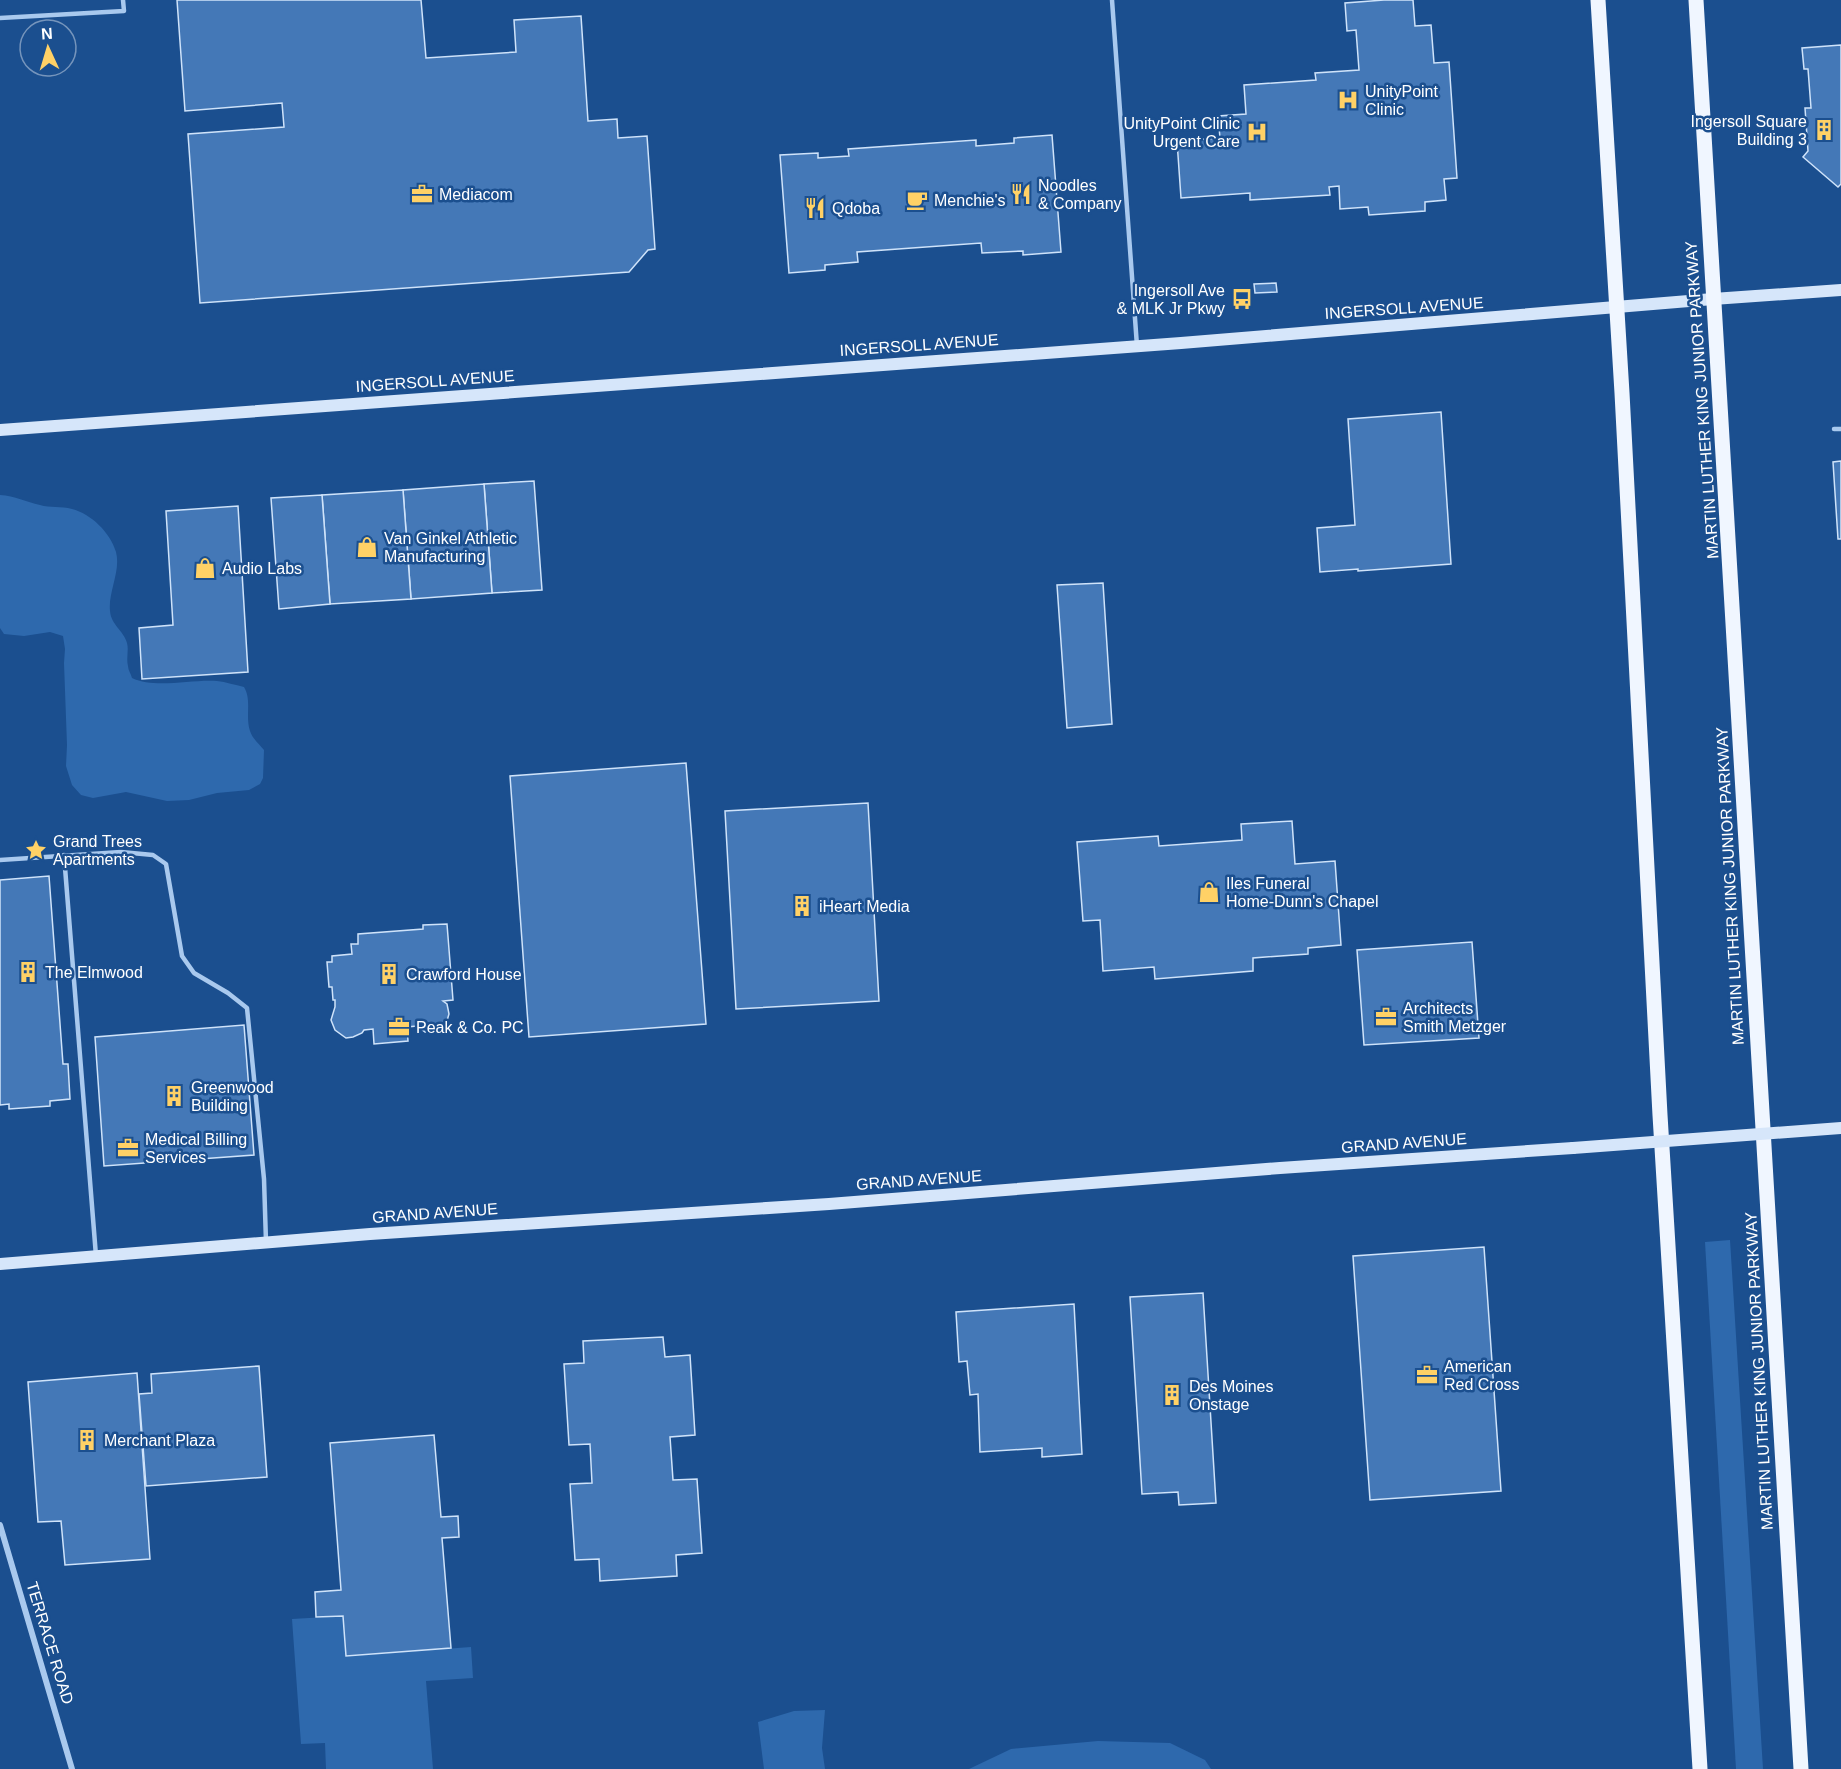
<svg xmlns="http://www.w3.org/2000/svg" width="1841" height="1769" font-family="Helvetica,sans-serif">
<style>
.green{fill:#2e69ad}
.building{fill:#4478b7;stroke:#cfe3fa;stroke-width:1.5}
.lines{fill:none;stroke-linecap:round;stroke-linejoin:round}
.service{stroke:#a9c9ee;stroke-width:4.5}
.minor{stroke:#a9c9ee;stroke-width:6}
.secondary{stroke:#d6e6fa;stroke-width:12}
.primary{stroke:#f0f6ff;stroke-width:15}
.secondary-bridge{stroke:#d6e6fa;stroke-width:12}
.labels{text-anchor:middle;dominant-baseline:central;stroke-width:5;stroke-linejoin:round;paint-order:stroke}
.poi-label{font-size:16px;fill:#fff;stroke:#1b4f8f;text-anchor:start}
.street-label{font-size:16px;fill:#fff;stroke:#1b4f8f}
</style>
<rect width="100%" height="100%" fill="#1b4f8f"/>
<!-- green -->
<g class="green">
<path d="M0 495C15 496 26 502 40 505 50 508 61 506 72 509 91 514 110 532 116 552 121 571 108 592 110 611 111 625 124 631 127 643 129 650 126 658 128 666 128 670 131 674 132 678 155 689 192 679 217 681 226 682 235 685 244 687 252 700 245 716 250 731 252 738 259 744 264 750L263 778 260 784 249 790 217 793 189 800 167 801 126 792 93 798 81 795 72 785 66 766 67 745 64 663 65 649 63 636 50 632 24 636 4 634 0 628Z"/>
<path d="M1730 1240 1763 1769H1736L1705 1242Z"/>
<path d="M343 1616 347 1656 471 1647 473 1678 426 1681 433 1769H326L325 1743 301 1744 292 1619Z"/>
<path d="M825 1710 822 1748 825 1769H764L758 1722 794 1711Z"/>
<path d="M1098 1741 1170 1743 1205 1760 1211 1769H969L1011 1749Z"/>
</g>
<!-- building -->
<g class="building">
<path d="M177 0H421L426 58 516 52 514 20 581 16 588 121 617 119 618 138 647 136 655 249 648 250 629 272 200 303 188 134 284 127 282 103 185 111Z"/>
<path d="M1384 0H1413L1415 26 1431 25 1434 63 1449 62 1457 178 1444 179 1446 200 1425 202V211L1369 215 1368 207 1340 209 1339 186 1329 187 1330 195 1250 200V193L1181 198 1177 141 1220 138 1218 116 1246 114 1244 85 1316 80 1315 73 1359 70 1356 30 1347 31 1345 3Z"/>
<path d="M1841 45V184L1838 187 1803 157 1808 151 1805 108H1811L1808 69H1804L1802 48Z"/>
<path d="M1052 135 1061 252 1023 255V251L982 253 981 243 857 252 858 262 825 265V270L789 273 780 155 818 153V158L849 156 848 149 976 140V146L1014 143V138Z"/>
<path d="M1276 283 1277 292 1255 293 1254 284Z"/>
<path d="M1441 412 1451 564 1358 571V569L1320 572 1317 528 1355 525 1348 419Z"/>
<path d="M1841 461V539H1838L1833 462Z"/>
<path d="M534 481 542 590 492 593 484 484Z"/>
<path d="M484 484 492 593 411 599 403 490Z"/>
<path d="M403 490 411 599 330 604 322 495Z"/>
<path d="M322 495 330 604 279 609 271 498Z"/>
<path d="M238 506 248 672 142 679 139 628 173 625 166 511Z"/>
<path d="M1103 583 1112 724 1067 728 1057 585Z"/>
<path d="M686 763 706 1024 529 1037 510 776Z"/>
<path d="M868 803 879 1001 736 1009 725 811Z"/>
<path d="M1292 821 1295 864 1335 861 1341 945 1308 948V954L1253 958V971L1155 979 1154 967 1103 971 1100 920 1083 921 1077 842 1158 836 1159 846 1242 840 1241 824Z"/>
<path d="M49 876 63 1064H68L70 1099 50 1101V1106L9 1109V1104L0 1105V880Z"/>
<path d="M447 924 453 1000 443 1001 447 1004 449 1014 446 1024 439 1030 432 1032H425L417 1026 407 1027 408 1041 374 1044 373 1029 364 1030 362 1033 353 1037 346 1038 335 1030 331 1020 335 1007V1000H333L332 987H329L327 962H332V956L352 954 351 944H358V934L423 929V925Z"/>
<path d="M1472 942 1479 1038 1364 1045 1357 950Z"/>
<path d="M244 1025 254 1155 104 1166 95 1037Z"/>
<path d="M1484 1247 1501 1491 1370 1500 1353 1256Z"/>
<path d="M1203 1293 1216 1503 1179 1505 1178 1492 1142 1494 1130 1297Z"/>
<path d="M1074 1304 1082 1454 1042 1457V1448L980 1452 978 1394 970 1395 967 1361 959 1362 956 1312Z"/>
<path d="M663 1337 665 1357 690 1355 695 1435 670 1437 673 1480 697 1479 702 1553 676 1555 677 1576 600 1581 599 1559 575 1560 570 1484 592 1483 590 1444 569 1445 564 1364 584 1363 583 1341Z"/>
<path d="M259 1366 267 1477 146 1486 139 1394 152 1393 151 1374Z"/>
<path d="M137 1373 150 1559 65 1565 61 1521 38 1522 28 1382Z"/>
<path d="M434 1435 441 1517 458 1516 459 1537 442 1538 451 1648 346 1656 343 1616 316 1617 315 1592 341 1590 330 1443Z"/>
</g>
<g class="lines">
<!-- service -->
<g class="service">
<path d="M1112 0 1137 346"/>
<path d="M0 18 124 11 123 0"/>
<path d="M1834 429H1841"/>
<path d="M64 855 96 1256"/>
<path d="M0 860 121 852 153 855 166 864 182 956 194 973 228 993 247 1008 264 1179 266 1242"/>
</g>
<!-- minor -->
<path class="minor" d="M0 1525 72 1769"/>
<!-- secondary -->
<g class="secondary">
<path d="M0 430 1181 343 1713 299 1841 290"/>
<path d="M0 1264 370 1234 829 1204 1280 1168 1573 1148"/>
</g>
<!-- primary -->
<g class="primary">
<path d="M1598 0 1622 393 1660 1115 1700 1769"/>
<path d="M1696 0 1801 1769"/>
</g>
<!-- secondary-bridge -->
<path class="secondary-bridge" d="M1573 1148 1841 1128"/>
</g>
<!-- icons -->
<defs>
<symbol id="hospital-bare" viewBox="-9 -9 18 18"><path d="M-5-5h3v3.5h4V-5h3V5h-3V1.5h-4V5h-3Z" fill="#ffd166" stroke="#1b4f8f" stroke-width="2.5" paint-order="stroke"/></symbol>
<symbol id="building-bare" viewBox="-9 -9 18 18"><path d="M-4-6H4V6H1V3H-1V6H-4ZM-2.5-4.3h1.7v1.8h-1.7ZM.8-4.3h1.7v1.8H.8ZM-2.5-1h1.7V.8h-1.7ZM.8-1h1.7V.8H.8Z" fill="#ffd166" stroke="#1b4f8f" stroke-width="2.5" paint-order="stroke"/></symbol>
<symbol id="office-bare" viewBox="-9 -9 18 18"><path d="M-6-3h4V-5.5h4V-3h4V5H-6ZM-1-4.5V-3h2v-1.5ZM-6 0V1H6V0Z" fill="#ffd166" stroke="#1b4f8f" stroke-width="2.5" paint-order="stroke"/></symbol>
<symbol id="restaurant-bare" viewBox="-9 -9 18 18"><path d="M-5-6h1v4h1v-4h1v4h1v-4h1v5L-1.5 .5V6h-2V.5L-5-1ZM5-6V6H3V1.5H1.5Q1.5-4 5-6Z" fill="#ffd166" stroke="#1b4f8f" stroke-width="2.5" paint-order="stroke"/></symbol>
<symbol id="cafe-bare" viewBox="-9 -9 18 18"><path d="M-5.5-4.5H6V0H3Q3 3.5 0 3.5H-2.5Q-5.5 3.5-5.5 0ZM3-3.2v2h1.7v-2ZM-6 4.5H4V6H-6Z" fill="#ffd166" stroke="#1b4f8f" stroke-width="2.5" paint-order="stroke"/></symbol>
<symbol id="bus-bare" viewBox="-9 -9 18 18"><path d="M-5-6H5V4H4V6H2V4H-2V6H-4V4H-5ZM-3.5-4V0h7V-4ZM-3.5 1.2v1.5H-2V1.2ZM2 1.2v1.5H3.5V1.2Z" fill="#ffd166" stroke="#1b4f8f" stroke-width="2.5" paint-order="stroke"/></symbol>
<symbol id="shop-bare" viewBox="-9 -9 18 18"><path d="M-5-2.5h2.3a2.7 3.5 0 0 1 5.4 0H5L5.5 6h-11ZM-1.5-2.5h3a1.5 2.3 0 0 0-3 0Z" fill="#ffd166" stroke="#1b4f8f" stroke-width="2.5" paint-order="stroke"/></symbol>
<symbol id="sight-bare" viewBox="-9 -9 18 18"><path d="M0-6L1.8-2.2L6-1.7L2.9 1.2L3.7 5.4L0 3.3L-3.7 5.4L-2.9 1.2L-6-1.7L-1.8-2.2Z" fill="#ffd166" stroke="#1b4f8f" stroke-width="2.5" paint-order="stroke"/></symbol>
</defs>
<g fill-rule="evenodd">
<use href="#hospital-bare" x="1333" y="85" width="30" height="30"/>
<use href="#building-bare" x="1809" y="115" width="30" height="30"/>
<use href="#hospital-bare" x="1242" y="117" width="30" height="30"/>
<use href="#office-bare" x="407" y="179" width="30" height="30"/>
<use href="#restaurant-bare" x="1006" y="179" width="30" height="30"/>
<use href="#cafe-bare" x="902" y="185" width="30" height="30"/>
<use href="#restaurant-bare" x="800" y="193" width="30" height="30"/>
<use href="#bus-bare" x="1227" y="284" width="30" height="30"/>
<use href="#shop-bare" x="352" y="532" width="30" height="30"/>
<use href="#shop-bare" x="190" y="553" width="30" height="30"/>
<use href="#sight-bare" x="21" y="835" width="30" height="30"/>
<use href="#shop-bare" x="1194" y="877" width="30" height="30"/>
<use href="#building-bare" x="787" y="891" width="30" height="30"/>
<use href="#building-bare" x="13" y="957" width="30" height="30"/>
<use href="#building-bare" x="374" y="959" width="30" height="30"/>
<use href="#office-bare" x="1371" y="1002" width="30" height="30"/>
<use href="#office-bare" x="384" y="1012" width="30" height="30"/>
<use href="#building-bare" x="159" y="1081" width="30" height="30"/>
<use href="#office-bare" x="113" y="1133" width="30" height="30"/>
<use href="#office-bare" x="1412" y="1360" width="30" height="30"/>
<use href="#building-bare" x="1157" y="1380" width="30" height="30"/>
<use href="#building-bare" x="72" y="1425" width="30" height="30"/>
</g>
<g class="labels">
<!-- poi labels -->
<g class="poi-label">
<text x="1365" y="91">UnityPoint<tspan x="1365" dy="18">Clinic</tspan></text>
<text x="1807" y="121" text-anchor="end">Ingersoll Square<tspan x="1807" dy="18">Building 3</tspan></text>
<text x="1240" y="123" text-anchor="end">UnityPoint Clinic<tspan x="1240" dy="18">Urgent Care</tspan></text>
<text x="1038" y="185">Noodles<tspan x="1038" dy="18">&amp; Company</tspan></text>
<text x="439" y="194">Mediacom</text>
<text x="934" y="200">Menchie's</text>
<text x="832" y="208">Qdoba</text>
<text x="1225" y="290" text-anchor="end">Ingersoll Ave<tspan x="1225" dy="18">&amp; MLK Jr Pkwy</tspan></text>
<text x="384" y="538">Van Ginkel Athletic<tspan x="384" dy="18">Manufacturing</tspan></text>
<text x="222" y="568">Audio Labs</text>
<text x="53" y="841">Grand Trees<tspan x="53" dy="18">Apartments</tspan></text>
<text x="1226" y="883">Iles Funeral<tspan x="1226" dy="18">Home-Dunn's Chapel</tspan></text>
<text x="819" y="906">iHeart Media</text>
<text x="45" y="972">The Elmwood</text>
<text x="406" y="974">Crawford House</text>
<text x="1403" y="1008">Architects<tspan x="1403" dy="18">Smith Metzger</tspan></text>
<text x="416" y="1027">Peak &amp; Co. PC</text>
<text x="191" y="1087">Greenwood<tspan x="191" dy="18">Building</tspan></text>
<text x="145" y="1139">Medical Billing<tspan x="145" dy="18">Services</tspan></text>
<text x="1444" y="1366">American<tspan x="1444" dy="18">Red Cross</tspan></text>
<text x="1189" y="1386">Des Moines<tspan x="1189" dy="18">Onstage</tspan></text>
<text x="104" y="1440">Merchant Plaza</text>
</g>
<!-- street labels -->
<g class="street-label">
<text transform="translate(1404 308) rotate(-4)">INGERSOLL AVENUE</text>
<text transform="translate(919 345) rotate(-4)">INGERSOLL AVENUE</text>
<text transform="translate(435 381) rotate(-4)">INGERSOLL AVENUE</text>
<text transform="translate(1702 400) rotate(-94)">MARTIN LUTHER KING JUNIOR PARKWAY</text>
<text transform="translate(1730 886) rotate(-93)">MARTIN LUTHER KING JUNIOR PARKWAY</text>
<text transform="translate(1404 1143) rotate(-4)">GRAND AVENUE</text>
<text transform="translate(919 1180) rotate(-4)">GRAND AVENUE</text>
<text transform="translate(435 1213) rotate(-4)">GRAND AVENUE</text>
<text transform="translate(1759 1371) rotate(-93)">MARTIN LUTHER KING JUNIOR PARKWAY</text>
<text transform="translate(50 1643) rotate(73)">TERRACE ROAD</text>
</g>
</g>
<!-- north arrow -->
<g transform="translate(48 48) rotate(356)"><circle r="28" fill="#1b4f8f" stroke="#7695bc" stroke-width="1.5"/>
<path d="M0-4.5L10 22L0 15L-10 22Z" fill="#ffd166"/>
<text y="-9" font-size="16" font-weight="bold" text-anchor="middle" fill="#ffffff">N</text>
</g>
</svg>
